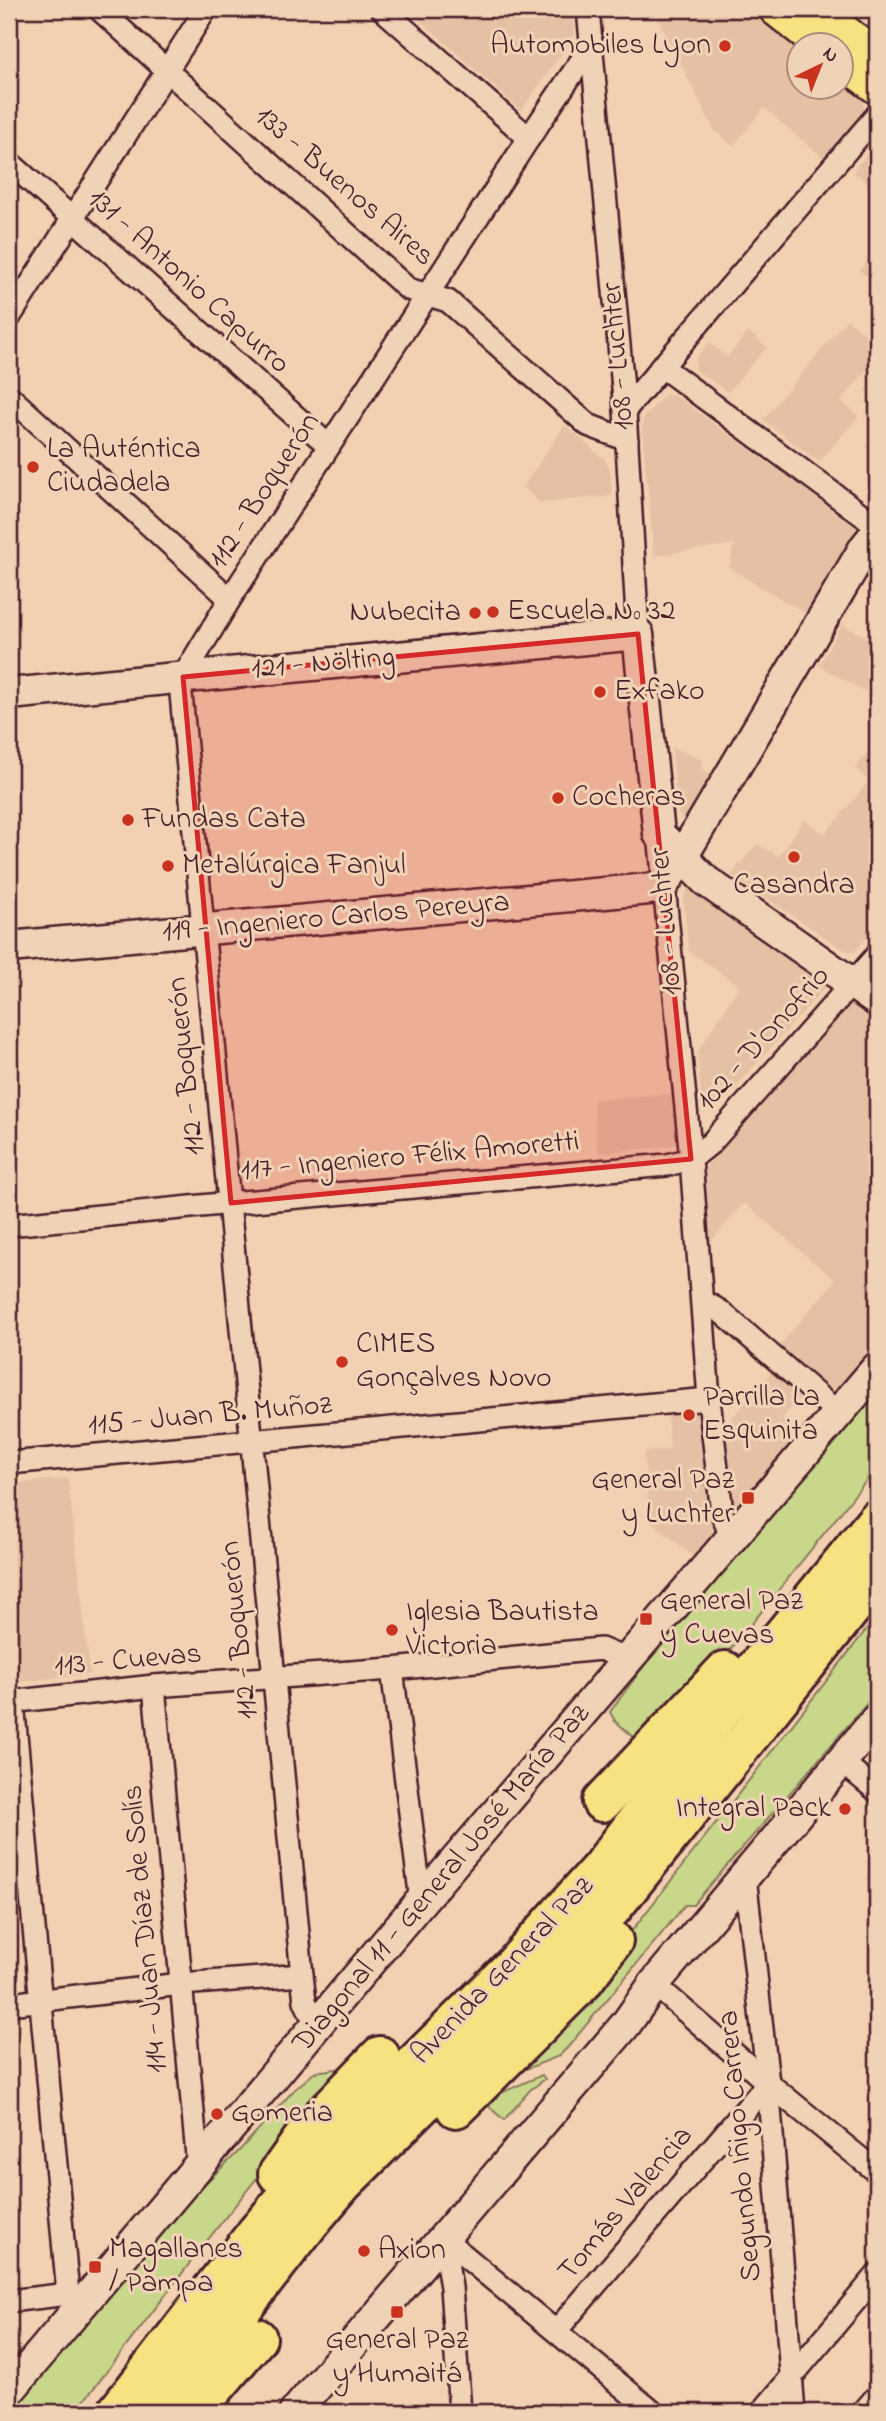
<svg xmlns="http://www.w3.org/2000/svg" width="886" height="2421" font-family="'Indie Flower',sans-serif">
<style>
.built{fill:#e6c0a4}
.green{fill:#c9d78b;stroke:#8a7b5b;stroke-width:2}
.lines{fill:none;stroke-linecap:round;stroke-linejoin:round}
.street-casing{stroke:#4a1f2b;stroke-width:26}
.secondary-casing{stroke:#4a1f2b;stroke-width:35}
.primary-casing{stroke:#4a1f2b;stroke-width:38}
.highway-casing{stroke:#4a1f2b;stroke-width:44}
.street{stroke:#f0d3b6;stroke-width:21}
.secondary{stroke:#f0d3b6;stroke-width:30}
.primary{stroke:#f7e281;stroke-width:33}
.highway{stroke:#f7e281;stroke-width:38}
.rail{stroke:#4a1f2b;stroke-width:5;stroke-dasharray:10 5;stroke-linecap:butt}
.marked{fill:#d62828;fill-opacity:0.2;stroke:#d62828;stroke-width:5;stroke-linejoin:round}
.poi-dot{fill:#c8321e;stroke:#f0d3b6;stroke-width:2.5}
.labels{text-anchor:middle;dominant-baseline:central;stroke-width:6;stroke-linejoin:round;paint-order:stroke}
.poi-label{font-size:30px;fill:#4a1f2b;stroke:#f0d3b6;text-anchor:start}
.street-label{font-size:30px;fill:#4a1f2b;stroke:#f0d3b6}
</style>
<rect width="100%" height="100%" fill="#f2d0b1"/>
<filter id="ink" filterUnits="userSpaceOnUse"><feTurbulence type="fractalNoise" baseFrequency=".0143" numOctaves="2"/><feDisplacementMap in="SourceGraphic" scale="14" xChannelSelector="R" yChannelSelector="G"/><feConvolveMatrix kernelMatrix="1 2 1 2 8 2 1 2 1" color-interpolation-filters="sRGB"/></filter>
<g filter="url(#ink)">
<!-- built -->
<g class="built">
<path d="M408 9H572L575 34 521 111Z"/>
<path d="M653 9H749L798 47V88H840L841 80 864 98V112L826 160 764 108 733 146 714 130Z"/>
<path d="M877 142V192L853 171Z"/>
<path d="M877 249V284L859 271Z"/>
<path d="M847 319 877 344V358L841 401 859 416 819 462 763 420Z"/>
<path d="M748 332 767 347 728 392 696 370 695 359 709 342 727 357Z"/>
<path d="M673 394 856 527 857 538 810 616 729 568 734 544 654 556 642 427 644 417 664 396Z"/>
<path d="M565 425 604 459 610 469 612 496 540 503 523 487Z"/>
<path d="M842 625 877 642V698L819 666Z"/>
<path d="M877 741V925L855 952 846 951 731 875 757 844 779 856 804 820 825 834 869 781 855 768Z"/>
<path d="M672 747 703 760 701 769 715 776 689 818 683 819 678 813Z"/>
<path d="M695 887 829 983 717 1108 702 1102 697 1053 739 986 689 951 683 900 687 889Z"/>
<path d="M851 999 877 1010V1343L839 1388 827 1391 777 1349 835 1280 744 1203 710 1243 703 1175 708 1164Z"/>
<path d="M674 1093 678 1139 676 1144 672 1146 598 1153 593 1100Z"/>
<path d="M776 1367 805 1392 782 1418 801 1435 735 1512 731 1510 718 1434Z"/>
<path d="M666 1405 703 1411 715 1534 714 1542 700 1562 649 1520 644 1452 670 1449Z"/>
<path d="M68 1478 90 1674 21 1682 9 1545V1484Z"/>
</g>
<!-- green -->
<g class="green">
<path d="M877 1390V1467L738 1641 642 1744 615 1721 610 1712 657 1648Z"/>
<path d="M877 1616V1692L693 1905H685L568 2047 559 2056 496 2081 588 1987Z"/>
<path d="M358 2066C252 2171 168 2296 75 2412H9V2409L193 2195 239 2151 294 2090 315 2072Z"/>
<path d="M542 2075 545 2079 530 2090 504 2120 483 2101Z"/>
</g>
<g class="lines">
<defs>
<g id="street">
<path d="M99 9 408 289 448 301 588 425 627 440"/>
<path d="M382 9 529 138"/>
<path d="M588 9 625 410 638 634"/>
<path d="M9 162 329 446"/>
<path d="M9 318 206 9"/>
<path d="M661 366 877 526"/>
<path d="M9 396 230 599"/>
<path d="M625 410 877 115"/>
<path d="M659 834 691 1159 709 1399 722 1513 731 1538"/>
<path d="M9 1225 231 1203 667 1165 691 1159 711 1143 877 955"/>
<path d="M703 1301 720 1311 838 1413"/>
<path d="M9 1463 709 1399"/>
<path d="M392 1669 421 1901"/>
<path d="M154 1686 198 2167"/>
<path d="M9 1702 154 1686 392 1669 601 1649 613 1654 625 1663"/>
<path d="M13 1702 68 2294 81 2307"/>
<path d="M841 1761 877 1791"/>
<path d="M745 1876 768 2083 794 2412"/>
<path d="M654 1984 768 2083 877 2172"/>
<path d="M9 2004 181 1984 302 1975"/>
<path d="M317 2027 305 2001 302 1975 181 694 183 677 230 599 529 138 591 46"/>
<path d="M443 2238 653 2412"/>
<path d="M443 2238 451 2287 460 2412"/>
<path d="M9 2301 68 2294"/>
<path d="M556 2331 768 2083"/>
<path d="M762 2412 877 2275"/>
<path d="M863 2412 877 2396"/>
</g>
<g id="secondary">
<path d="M9 694 638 634 659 834 706 881 877 1001"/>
<path d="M9 947 649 889 663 885 682 857 865 547 877 532"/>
<path d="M9 2391 421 1901 877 1368"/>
<path d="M295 2412 626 2024 654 1984 877 1719"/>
</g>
<g id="primary">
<path d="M776 9 823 46"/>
<path d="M815 9 877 57"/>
<path d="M840 59 877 87"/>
</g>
<g id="highway">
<path d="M602 1802 725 1671"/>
<path d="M456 2108 581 1984 613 1941"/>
<path d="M278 2174 310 2129 380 2056"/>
<path d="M117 2412 257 2232 322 2155 515 1964 600 1869 717 1716 877 1520"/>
<path d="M161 2412 310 2222 343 2183 538 1990 613 1907 877 1576"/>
<path d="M194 2412 257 2338"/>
</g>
</defs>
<!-- street casing -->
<use href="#street" class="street-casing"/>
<!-- secondary casing -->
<use href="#secondary" class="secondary-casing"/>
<!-- primary casing -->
<use href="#primary" class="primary-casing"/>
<!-- highway casing -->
<use href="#highway" class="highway-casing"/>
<!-- street -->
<use href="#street" class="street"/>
<!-- secondary -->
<use href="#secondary" class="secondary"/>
<!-- primary -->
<use href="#primary" class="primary"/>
<!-- highway -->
<use href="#highway" class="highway"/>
<!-- rail -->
<path class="rail" d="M867 9 877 17"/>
</g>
</g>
<!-- marked area -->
<path class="marked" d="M638 634 691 1159 231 1203 183 677Z"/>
<!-- markers -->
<g class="poi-dot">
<circle cx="725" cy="46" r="7"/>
<circle cx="33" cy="467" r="7"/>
<circle cx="493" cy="612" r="7"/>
<circle cx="475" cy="613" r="7"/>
<circle cx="600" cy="692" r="7"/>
<circle cx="558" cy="798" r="7"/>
<circle cx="128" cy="820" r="7"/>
<circle cx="794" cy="857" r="7"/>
<circle cx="168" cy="866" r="7"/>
<circle cx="342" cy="1362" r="7"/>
<circle cx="689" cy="1415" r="7"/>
<rect x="741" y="1491" width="14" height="14" rx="3.5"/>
<rect x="639" y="1612" width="14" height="14" rx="3.5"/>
<circle cx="392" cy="1630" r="7"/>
<circle cx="845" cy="1809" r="7"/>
<circle cx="217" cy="2114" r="7"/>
<circle cx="364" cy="2251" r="7"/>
<rect x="88" y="2260" width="14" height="14" rx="3.5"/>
<rect x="390" y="2305" width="14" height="14" rx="3.5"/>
</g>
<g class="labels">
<!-- poi labels -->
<g class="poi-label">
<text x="711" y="46" text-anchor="end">Automobiles Lyon</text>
<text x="47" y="450">La Auténtica<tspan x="47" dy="34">Ciudadela</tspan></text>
<text x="507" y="612">Escuela Nº 32</text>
<text x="461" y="613" text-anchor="end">Nubecita</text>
<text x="614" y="692">Exfako</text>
<text x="572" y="798">Cocheras</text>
<text x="142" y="820">Fundas Cata</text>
<text x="182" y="866">Metalúrgica Fanjul</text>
<text x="794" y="886" text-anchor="middle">Casandra</text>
<text x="356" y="1345">CIMES<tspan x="356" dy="34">Gonçalves Novo</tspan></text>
<text x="703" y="1398">Parrilla La<tspan x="703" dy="34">Esquinita</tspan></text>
<text x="734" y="1481" text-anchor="end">General Paz<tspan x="734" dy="34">y Luchter</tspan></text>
<text x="660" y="1602">General Paz<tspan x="660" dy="34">y Cuevas</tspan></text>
<text x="406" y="1613">Iglesia Bautista<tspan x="406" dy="34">Victoria</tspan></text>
<text x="831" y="1809" text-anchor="end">Integral Pack</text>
<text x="231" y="2114">Gomeria</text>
<text x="109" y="2250">Magallanes<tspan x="109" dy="34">/ Pampa</tspan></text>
<text x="378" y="2251">Axion</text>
<text x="397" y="2341" text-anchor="middle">General Paz<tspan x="397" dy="34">y Humaitá</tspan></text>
</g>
<!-- street labels -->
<g class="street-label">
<text transform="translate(344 187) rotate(41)">133 - Buenos Aires</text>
<text transform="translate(188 282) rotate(42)">131 - Antonio Capurro</text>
<text transform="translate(619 356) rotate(-95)">108 - Luchter</text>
<text transform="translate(265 491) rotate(-57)">112 - Boquerón</text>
<text transform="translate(323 664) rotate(-5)">121 - Nölting</text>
<text transform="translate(336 918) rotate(-5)">119 - Ingeniero Carlos Pereyra</text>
<text transform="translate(667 921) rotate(-95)">108 - Luchter</text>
<text transform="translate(764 1039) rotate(-48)">102 - D'Onofrio</text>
<text transform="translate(187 1066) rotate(-96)">112 - Boquerón</text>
<text transform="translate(410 1157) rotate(-5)">117 - Ingeniero Félix Amoretti</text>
<text transform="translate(210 1416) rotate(-5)">115 - Juan B. Muñoz</text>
<text transform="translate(240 1630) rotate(-96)">112 - Boquerón</text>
<text transform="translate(128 1661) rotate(-5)">113 - Cuevas</text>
<text transform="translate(442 1879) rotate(-50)">Diagonal 11 - General José María Paz</text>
<text transform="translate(146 1929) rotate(-95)">114 - Juan Díaz de Solís</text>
<text transform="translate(503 1971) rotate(-46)">Avenida General Paz</text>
<text transform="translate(741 2146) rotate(-95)">Segundo Iñigo Carrera</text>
<text transform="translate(626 2204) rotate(-50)">Tomás Valencia</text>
</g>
</g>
<!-- margin -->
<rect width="886" height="2421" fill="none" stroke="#f0d3b6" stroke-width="35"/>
<rect x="18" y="18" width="851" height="2386" fill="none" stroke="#4a1f2b" stroke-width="2.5" filter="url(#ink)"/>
<!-- north arrow -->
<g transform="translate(820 66) rotate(43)"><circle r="33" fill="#f0d3b6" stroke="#ae8b7e" stroke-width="2"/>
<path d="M0-5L12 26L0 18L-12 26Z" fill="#c8321e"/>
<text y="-10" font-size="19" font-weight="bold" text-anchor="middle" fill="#4a1f2b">N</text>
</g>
</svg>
